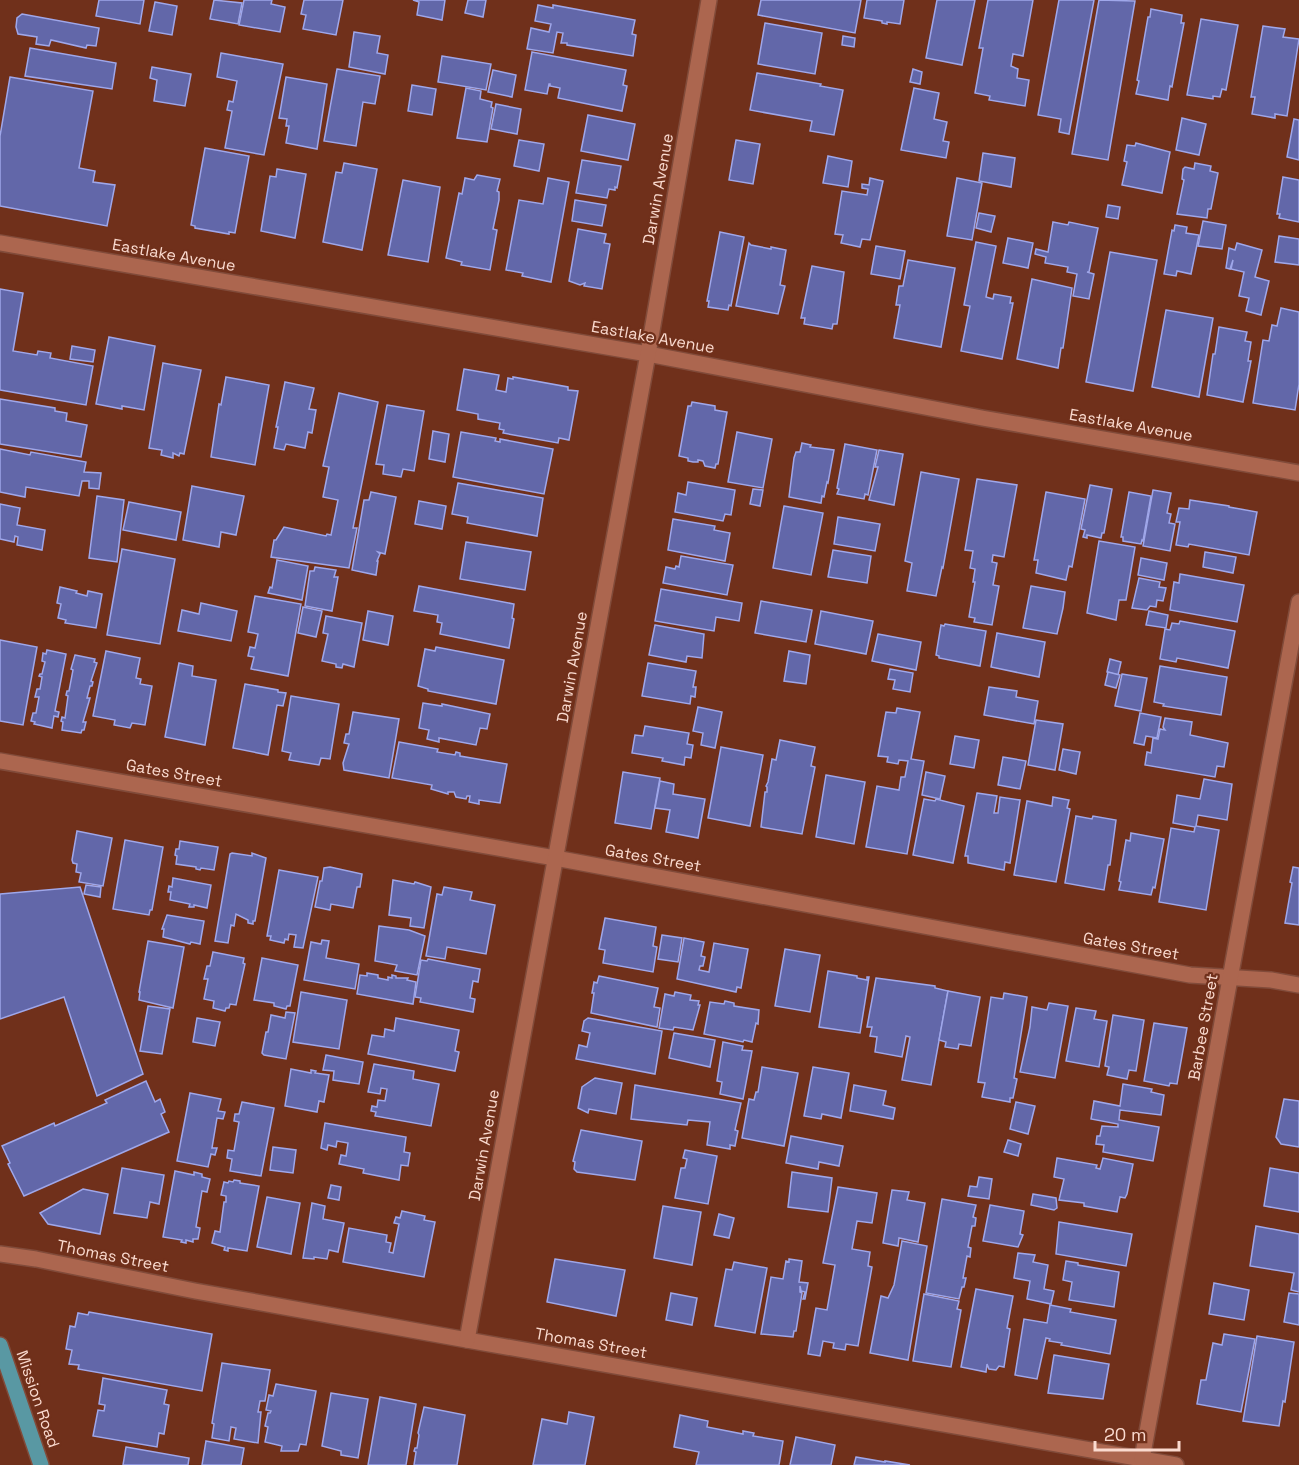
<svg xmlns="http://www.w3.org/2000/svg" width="1299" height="1465" font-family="'Space Grotesk',sans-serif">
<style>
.building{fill:#6267a9;stroke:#9fa7ea;stroke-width:1.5}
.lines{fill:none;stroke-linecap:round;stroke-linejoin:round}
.minor-casing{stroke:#814b3a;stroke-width:18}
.major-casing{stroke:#814b3a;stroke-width:18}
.minor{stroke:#ac664f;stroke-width:15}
.major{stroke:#5998a3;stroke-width:15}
.labels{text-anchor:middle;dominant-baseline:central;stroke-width:4.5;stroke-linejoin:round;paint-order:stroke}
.street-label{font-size:16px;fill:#fadacf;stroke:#70301b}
</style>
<rect width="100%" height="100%" fill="#70301b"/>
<!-- building -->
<g class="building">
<path d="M99 0H144L140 24 96 16Z"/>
<path d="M214 0 242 3 238 24 210 19Z"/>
<path d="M244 0H272L271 4 285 7 280 32 239 25Z"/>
<path d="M304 0H343L336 35 303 29 306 15 301 14Z"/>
<path d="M413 0H445L442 20 417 15 419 2Z"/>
<path d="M468 0H486L483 17 465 13Z"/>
<path d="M761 0H861L855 33 758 15Z"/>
<path d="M867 0H904L900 24 887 22V24L882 23V21L864 18Z"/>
<path d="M937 0H975L962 65 926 58Z"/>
<path d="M988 0H1033L1023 56 1013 54 1011 66 1018 69 1017 78 1029 80 1025 106 989 100 990 96 975 93 983 48H979Z"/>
<path d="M1059 0H1094L1069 134 1059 132 1061 119 1038 115Z"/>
<path d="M1099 0 1135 1 1108 160 1072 154Z"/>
<path d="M155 2 177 6 172 35 149 31Z"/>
<path d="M538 5 553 8V5L635 20 632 34 636 35 633 56 567 45V43H561L563 33 557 32 553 53 527 49 531 28 549 32 551 24 535 21Z"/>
<path d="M1151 9 1182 15 1181 23H1184L1172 87 1170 86 1168 100 1136 94 1139 81 1137 80 1148 17H1150Z"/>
<path d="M22 14 99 28 96 46 87 45 86 48 51 40 49 46 36 44 37 37 18 34 16 27 17 18Z"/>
<path d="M1201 19 1238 25 1226 90 1222 89 1220 97 1213 96V99L1187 95Z"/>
<path d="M765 23 822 33 815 74 758 64Z"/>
<path d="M1263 26 1285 29 1283 37 1299 39 1287 116 1275 114V118L1252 114 1255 97H1251Z"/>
<path d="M354 32 380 36 377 53 388 55 385 74 349 67Z"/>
<path d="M843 36 855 38 854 47 842 45Z"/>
<path d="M30 48 116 63 112 89 25 76Z"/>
<path d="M532 52 626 70 623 85 627 86 622 111 558 98 560 88 550 86V84H549L547 94 525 90Z"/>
<path d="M221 53 283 64 264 155 225 148 232 111 227 110 229 101 233 102 237 81 217 77Z"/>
<path d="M442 56 491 64 486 90 438 82Z"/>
<path d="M152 67 191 74 185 106 154 101 157 80 150 78Z"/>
<path d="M337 69 380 76 375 104 363 102 356 146 324 141Z"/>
<path d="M913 69 922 72 920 84 910 82Z"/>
<path d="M493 70 516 75 512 97 488 92Z"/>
<path d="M757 73 821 84 820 86 843 90 834 135 810 131 812 121 750 110Z"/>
<path d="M10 77 93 91 79 168 95 171 93 182 115 185 107 226 0 206V136Z"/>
<path d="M286 77 327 84 317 149 286 143 289 126H286L287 119 279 118Z"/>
<path d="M412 85 436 89 432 115 408 111Z"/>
<path d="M466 88 481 91 480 99 492 102 491 107 493 108 487 142 457 138Z"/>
<path d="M914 88 939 93 934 119 947 122 943 141 949 142 946 158 901 150Z"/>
<path d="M496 104 521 109 517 134 491 129Z"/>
<path d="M588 115 635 124 628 160 581 151Z"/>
<path d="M1182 118 1206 124 1199 155 1176 150Z"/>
<path d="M1294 119 1299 120V160L1287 157Z"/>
<path d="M519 140 544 144 539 171 514 166Z"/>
<path d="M736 140 760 144 753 184 729 180Z"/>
<path d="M1136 143 1170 152 1162 193 1122 185 1127 162 1124 161 1127 145 1135 146Z"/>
<path d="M205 148 249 156 235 233 229 232V234L195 228V226L191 225Z"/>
<path d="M983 153 1015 158 1011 187 979 181Z"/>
<path d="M828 156 852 161 848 187 823 183Z"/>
<path d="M582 160 621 166 617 188 615 187V190L609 189 607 198 576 193Z"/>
<path d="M344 163 377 169 362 250 323 242 336 172 342 173Z"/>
<path d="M1195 163 1211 166 1210 171 1218 173 1211 209H1208L1207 218 1177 214 1184 180 1182 179 1183 169 1185 167 1194 169Z"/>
<path d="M277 169 306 174 295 238 261 231 270 176 276 177Z"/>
<path d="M477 175 500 179 497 191 499 192V200L493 229 497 230 490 270 461 265 462 262 446 258 459 193 462 194 465 178 474 180Z"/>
<path d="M1283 177 1299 180V222L1279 218 1280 214H1277Z"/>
<path d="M548 178 569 182 551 282 522 276 523 273 506 270 519 200 543 204Z"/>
<path d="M870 178 883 181 870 240 862 239 860 247 841 243 843 235 835 234 842 191 867 195 868 189 862 188V184L869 185Z"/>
<path d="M957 178 982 183 972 240 947 236Z"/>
<path d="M403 180 440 187 428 262 388 255Z"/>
<path d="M575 200 606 205 602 226 572 221Z"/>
<path d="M1108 205 1120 207 1118 219 1106 217Z"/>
<path d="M979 213 995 216 991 232 976 228Z"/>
<path d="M1203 221 1226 225 1222 249 1198 246Z"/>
<path d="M1053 222 1068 225 1069 222 1098 228 1089 272H1087L1094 274 1089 299 1073 296 1077 274 1067 272 1068 267 1045 263 1046 257 1035 254 1036 249 1048 252Z"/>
<path d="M1175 225 1187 227 1186 233 1199 235 1191 274 1177 271 1176 276 1164 274 1172 230 1174 231Z"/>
<path d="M578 229 606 234 604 243 610 244 602 289 584 286 585 283 580 285 569 281Z"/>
<path d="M720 232 744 237 731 306 729 305 728 310 708 307 709 301H707Z"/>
<path d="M1279 236 1299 239V265L1275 262Z"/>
<path d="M1008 238 1033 243 1028 268 1003 263Z"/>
<path d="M976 242 996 246 986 297 993 299 994 294 1011 297 1010 303H1013L1002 359 961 351 970 306 964 305Z"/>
<path d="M749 243 751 245 771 249V247L786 250 780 285 785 286 778 314 736 306Z"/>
<path d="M1237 243 1262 250 1255 277 1269 281 1261 315 1246 311 1249 298 1239 296 1244 272 1231 269 1233 260 1230 269 1226 268 1229 248 1235 250Z"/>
<path d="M876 246 905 251 900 279 871 274Z"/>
<path d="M1110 252 1157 260 1133 391 1086 382Z"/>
<path d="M908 260 955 268 941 347 894 338 900 305H896L899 286H903Z"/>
<path d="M812 266 844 272 837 324H833L832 329 804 324 805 318H801Z"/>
<path d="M1032 279 1072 288 1063 348H1061L1058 368 1017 359Z"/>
<path d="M0 289 23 293 13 351 37 355 38 351 51 353 50 358 93 366 86 405 0 390Z"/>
<path d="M1281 308 1299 312V384L1295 410 1253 403 1263 340 1269 341 1272 325 1277 326Z"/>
<path d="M1166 310 1213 318 1199 397 1152 387Z"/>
<path d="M1219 327 1247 332 1245 341 1251 342 1248 361H1251L1243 402 1207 395 1213 354H1215Z"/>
<path d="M109 337 155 346 144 410 122 406V409L96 404Z"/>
<path d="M72 346 95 350 93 362 70 359Z"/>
<path d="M163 363 201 370 184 454 180 453 179 456 173 453V458L161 455 162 450 149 448Z"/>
<path d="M464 369 499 375 496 390 506 392 508 378 513 379V377L568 387V390L578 391 569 440 559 438 558 443 503 433 504 430 499 429 500 423 478 419V414L457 410Z"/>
<path d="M226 377 269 385 255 465 211 457 219 404 221 405Z"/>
<path d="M285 382 314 388 309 409 316 410 312 433 308 432 305 448 286 444 284 450 274 448 278 427H276Z"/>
<path d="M339 393 378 402 353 528H357L349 568 271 557 274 540H276L284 527 326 536 327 534 331 535 338 500 323 497 329 467 323 466Z"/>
<path d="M0 399 55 408V411L67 413 66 421 87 425 81 457 0 444Z"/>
<path d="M692 402 715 406V410L727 412 718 464H716L715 468 705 466 703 461 698 460V462H693L688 461V458L679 456 688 406H691Z"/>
<path d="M387 405 424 411 414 471 403 469 401 477 383 474 384 465 376 464Z"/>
<path d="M433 431 449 434 445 462 429 459Z"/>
<path d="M461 432 496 438 495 441 500 442V439L553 449 544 494 453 477Z"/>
<path d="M737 432 772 439 763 488 728 482Z"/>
<path d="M802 443 811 445 810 447 834 450 828 483 827 482 824 497 822 496 821 503 789 497 794 458 796 452H800Z"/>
<path d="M845 444 877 450 868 495 865 494 864 499 837 494 839 489 837 488Z"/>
<path d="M0 449 30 455 31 452 86 462 84 472 101 473 99 489 89 488V481H82L79 496 26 487 25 497 0 492Z"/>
<path d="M879 450 903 454 894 505 869 500 878 467H875Z"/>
<path d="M921 472 959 479 943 568 942 567 936 596 907 591 912 563 905 561Z"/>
<path d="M977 479 1017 485 1004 557 993 555 992 562 997 563 993 585 999 586 992 625 974 622 975 618 969 617 975 582H973L975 569 970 568 973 551 965 550Z"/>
<path d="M688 482 735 490 731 515 725 514 723 521 675 512 678 493 686 495Z"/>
<path d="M458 483 543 498 537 536 467 523 468 517 452 514Z"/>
<path d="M1090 485 1112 489 1104 533H1102L1101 538 1087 535V538L1083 537 1085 530 1081 529Z"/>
<path d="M192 486 244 496 236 535 221 532 219 547 183 540Z"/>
<path d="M753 489 763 490 760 506 750 504Z"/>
<path d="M1153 490 1171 493 1167 513 1171 514 1169 523 1175 524 1170 551 1143 546Z"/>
<path d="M371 492 396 497 385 554 378 552 380 554 377 561H378L376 575 352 570 364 500H369Z"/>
<path d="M1046 492 1085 499 1072 567 1069 566 1066 580 1036 573 1038 560H1034Z"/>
<path d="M1129 492 1151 496 1143 541 1142 540 1141 544 1123 541V537H1121Z"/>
<path d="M97 496 124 500 117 562 89 558Z"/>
<path d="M1190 500 1229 506V507L1257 512 1249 555 1189 544 1188 547 1176 545 1180 522H1176L1179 508 1189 509Z"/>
<path d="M419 501 446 506 442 529 415 524Z"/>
<path d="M129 502 181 512 176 540 123 530Z"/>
<path d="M0 504 20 508 17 525 45 530 42 550 17 545 18 537 15 536 14 542 0 539Z"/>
<path d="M784 506 823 513 811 575 773 568Z"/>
<path d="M838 517 880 524 875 551 834 544Z"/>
<path d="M673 519 715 526 714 530 730 533 725 561 668 550Z"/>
<path d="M1099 541 1135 547 1126 600H1119L1116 620 1087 613Z"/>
<path d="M466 542 531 552 525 590 460 579Z"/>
<path d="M122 549 175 559 160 644 107 635Z"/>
<path d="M833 550 871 556 867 583 828 577Z"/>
<path d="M1205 552 1236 557 1233 573 1203 567Z"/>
<path d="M681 556 733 565 727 595 663 583 666 567 675 569 676 566 679 567Z"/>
<path d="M1141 558 1167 563 1164 580 1138 575Z"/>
<path d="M277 560 308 566 302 600 268 593 270 587 272 588Z"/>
<path d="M315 567 336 570 334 577H338L332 611 305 606 310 571H314Z"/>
<path d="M1180 574 1244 585 1237 622 1170 610 1174 582 1179 583Z"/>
<path d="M1139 578 1160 582 1159 587 1166 588 1163 601 1157 600 1156 607 1150 606 1147 610 1132 608Z"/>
<path d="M419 586 514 604 512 618 514 619 509 648 440 634 442 623 437 622 438 615 414 611Z"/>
<path d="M1031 586 1065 592 1063 608 1057 634 1023 628Z"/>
<path d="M60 587 77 591 76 593 87 596 88 591 102 594 96 628 65 623 66 620 58 618 61 604 57 603Z"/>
<path d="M661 589 742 603 739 621 716 617 714 631 655 621Z"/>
<path d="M255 596 301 604 288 676 251 669 254 657 248 656 250 647 255 648 258 634 248 632Z"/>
<path d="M761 601 812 610 806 642 755 633Z"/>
<path d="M201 603 237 611 231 641 178 631 182 610 199 614Z"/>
<path d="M303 607 322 611 316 637 298 633Z"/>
<path d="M368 611 393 616 388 645 363 640Z"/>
<path d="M821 611 873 621 866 654 815 644Z"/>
<path d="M1149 611 1168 615 1166 628 1146 625Z"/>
<path d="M326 616 362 623 354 667 343 664 342 668 336 667V664L322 661 328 634 323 633Z"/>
<path d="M1180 621 1235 631 1228 668 1177 658 1176 662 1160 659 1165 629 1170 630 1172 623 1179 624Z"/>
<path d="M945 624 986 631 980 666 939 658V656L936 655 941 625 944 626Z"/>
<path d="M655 625 704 634 702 658 687 656 686 662 649 655Z"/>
<path d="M997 633 1045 642 1039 677 991 667Z"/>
<path d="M878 634 921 642 916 670 872 661Z"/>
<path d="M0 640 37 647 23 725 0 721Z"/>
<path d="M436 647 504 660 496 704 428 691V689L418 686 425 649 435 651Z"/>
<path d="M47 650 66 654 55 711 59 712 58 717 54 716 52 728 34 724 35 722 31 721 33 713H36L39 697H35L37 689H40L42 677 39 676 40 674H42L45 662 42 661 43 653 46 654Z"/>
<path d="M106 651 140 658 136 678 141 679 140 684 152 686 145 725 132 723 130 728 114 725 115 720 93 716Z"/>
<path d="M789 651 810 655 806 684 784 681Z"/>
<path d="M75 655 95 659 94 662 97 663 91 681 93 682 92 686H90L87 698H90L83 722H86L84 730H82L81 733 62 730 63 722 61 721 62 717 65 718 68 696 66 695 67 691H69L73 670 71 669Z"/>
<path d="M1110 659 1121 662 1118 675 1107 672Z"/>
<path d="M179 663 193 666 192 676 216 680 205 745 165 737Z"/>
<path d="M648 663 696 671 693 687H696L695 697 691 696 690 704 642 696Z"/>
<path d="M1160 666 1227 677 1221 715 1163 706 1164 704 1154 702Z"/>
<path d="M890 669 913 673 910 692 893 689 895 680 888 679Z"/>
<path d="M1108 672 1120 675 1116 688 1105 685Z"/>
<path d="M1122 674 1147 678 1141 711 1115 706Z"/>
<path d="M245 684 278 690V692L286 693 283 706 277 705 268 755 233 748Z"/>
<path d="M989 687 1017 691 1016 697 1038 701 1034 724 984 715Z"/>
<path d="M291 696 339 704 330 759 321 758 319 765 289 760 291 753 282 751Z"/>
<path d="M423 703 442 706V704L490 714 487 729 480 728 476 745 439 738V742L427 739 429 730 419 728Z"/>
<path d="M698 707 722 712 715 748 701 745 703 733 693 731Z"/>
<path d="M897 708 920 712 911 759 924 761 907 854 866 847 877 786 899 790 901 777H905L908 761 899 760 898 764 887 762 888 757 878 756 886 712 896 713Z"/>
<path d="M353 712 399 719 389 778 344 770 343 763 349 744 344 743 346 734H349Z"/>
<path d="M1140 713 1161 717 1157 738 1146 736 1144 745 1134 743Z"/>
<path d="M1165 718 1192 722 1190 735 1228 743 1224 767 1217 766 1215 777 1145 765 1147 752 1151 753 1153 738 1158 739 1160 729 1165 730 1163 727Z"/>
<path d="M1036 720 1063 724 1055 770 1028 765Z"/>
<path d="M645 726 689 733 687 744 693 745 691 758 685 757 684 765 662 761 663 758 632 753 635 735 643 736Z"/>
<path d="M955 736 979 740 974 768 950 764Z"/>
<path d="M780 740 815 747 811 766 815 767 802 834 761 827 765 792H767V787L766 786 768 782 772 759 776 760Z"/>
<path d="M399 742 438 749 437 752 455 755 456 752 460 753V756L507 764 500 803 479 800V804L469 802 470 796H467L466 799 456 797 454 792H448V794L431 789 432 785 392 778Z"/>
<path d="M721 747 763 755 750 826 708 818Z"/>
<path d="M1063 749 1080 752 1076 774 1059 770Z"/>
<path d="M1003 757 1026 761 1020 789 998 785Z"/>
<path d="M623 772 660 778 651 829 615 823Z"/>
<path d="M926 772 945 776 940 799 922 795Z"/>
<path d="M826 775 865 782 854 844 816 837Z"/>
<path d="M1204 779 1232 784 1227 820 1198 815 1196 826 1219 830 1206 910 1159 902 1171 828 1194 832 1195 827 1173 823 1177 795 1200 799Z"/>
<path d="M660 781 674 784 673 794 705 799 698 838 666 832 670 810 655 808Z"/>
<path d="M977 793 997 796 994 813H998L1000 797 1020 800 1010 863 1005 862 1004 870 968 863V856H965Z"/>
<path d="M1053 797 1069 800 1067 808 1070 809 1056 882 1014 875 1027 801 1052 806Z"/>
<path d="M924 799 935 801 936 799 964 806 953 863 913 855Z"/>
<path d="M1076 816 1092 819 1093 816 1116 820 1110 865H1108L1104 890 1065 883Z"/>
<path d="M77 831 112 838 103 886 79 882 81 873 76 872 77 864 73 863 72 860Z"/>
<path d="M1131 833 1164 839 1155 888 1153 887 1151 895 1119 890 1121 882 1119 881 1126 840 1130 841Z"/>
<path d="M125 840 163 847 152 910H150L149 915 113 909Z"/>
<path d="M180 841 218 847 214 870 201 868 200 870 196 869V867L176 864 177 856 175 855 176 849H179Z"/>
<path d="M232 853 252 856V853L266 858 255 921H253V924L248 923V920L236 914 234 926 231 925 228 943 215 941 230 854Z"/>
<path d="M330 867 362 874 360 887H357L353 908 331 904 330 910 315 907 320 881H322L324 868Z"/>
<path d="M1293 867 1299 868V925L1285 923 1292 883 1290 882Z"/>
<path d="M279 870 318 877 303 948 294 947 296 935 289 934 288 940 285 939 284 943 270 940 271 936H267Z"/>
<path d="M173 878 211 885 207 908 194 905V907H189L190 904 170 900 171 892H168L169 886 172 887Z"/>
<path d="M393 880 414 884 415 882 431 887 424 928 410 926 411 918 389 915Z"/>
<path d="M86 885 101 887 100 897 84 894Z"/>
<path d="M80 887 143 1074 97 1096 64 997 0 1019V894Z"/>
<path d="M444 887 472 892 470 900 495 905 486 954 447 947 445 959 426 956 437 894 442 895Z"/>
<path d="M167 915 204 921 200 944 191 942 190 944 163 937 164 929H162Z"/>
<path d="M605 918 656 927 653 946 657 947 653 972 603 963 605 950 599 949Z"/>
<path d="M379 926 409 930 425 936 417 975 395 971 397 965 375 961Z"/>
<path d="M662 935 682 938 678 962 658 959Z"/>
<path d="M684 938 704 942 701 956 705 957 703 966H700L699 970 709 972 714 943 748 949 741 988 737 987 736 992 677 979Z"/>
<path d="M322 940 329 941 326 958 359 964 355 989 304 980 311 942 321 944Z"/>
<path d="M148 941 184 947 173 1008 139 1000 140 992H139Z"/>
<path d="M785 949 820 955 810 1012 775 1006Z"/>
<path d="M213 952 244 958 243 963 245 964 236 1005 230 1004 229 1008H226L225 1011 213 1008 214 1001 204 999 208 979H204L207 966H210Z"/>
<path d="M262 958 298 965 290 1006H287L286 1009 274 1006V1003L254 1000Z"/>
<path d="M428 959 480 969 478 982 473 981 470 998 475 999 473 1012 420 1002 421 998 415 997 421 960 427 961Z"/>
<path d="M828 971 857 976V978L867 980V977H869L860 1033 819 1027Z"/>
<path d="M367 973 378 975V978L388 980V977L392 978V975L396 976V978H408L407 980 416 982 413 1004 357 994 360 975 367 976Z"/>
<path d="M599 976 658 988 654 1007 660 1008 657 1027 591 1013 594 993H592L594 982 597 983Z"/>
<path d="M876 978 935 986V988L948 991 931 1085 902 1080 910 1037 906 1036 902 1057 875 1052 877 1037 870 1036 872 1027H867Z"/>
<path d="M948 991 980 997 971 1046 959 1044 958 1049 945 1047 946 1042 939 1040Z"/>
<path d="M301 992 347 1000 339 1049 293 1042Z"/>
<path d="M675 992 691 995 690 1000 699 1001 698 1005H700L693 1030 674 1027 673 1030 659 1028 665 994 674 996Z"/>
<path d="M1004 993 1027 997 1014 1078 1017 1079 1013 1098H1010V1102L982 1097 985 1083 978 1082 991 997 1003 999Z"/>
<path d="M725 1001 734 1003V1006L759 1010 758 1024 756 1023 752 1042 744 1040 743 1042 704 1034 710 1002 724 1004Z"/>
<path d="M1049 1003 1068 1006 1055 1078 1020 1072 1030 1027 1032 1007 1047 1010Z"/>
<path d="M148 1006 170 1009 162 1054 140 1051Z"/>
<path d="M1076 1008 1096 1011 1094 1019 1107 1021 1099 1067 1066 1061Z"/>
<path d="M286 1012 295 1013 286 1059 264 1055 262 1053 266 1032H268L271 1015 285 1018Z"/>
<path d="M1113 1015 1144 1020 1136 1071 1129 1070 1127 1079 1107 1075 1109 1067 1105 1066Z"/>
<path d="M197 1018 220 1022 215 1046 193 1042Z"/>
<path d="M396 1018 459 1030 455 1051 459 1052 455 1071 368 1054 372 1035 384 1037 385 1029 394 1031Z"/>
<path d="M588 1018 662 1031 655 1074 576 1059 579 1045 587 1047 590 1033 582 1031 584 1021Z"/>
<path d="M1154 1023 1187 1028 1177 1084 1170 1083 1169 1086 1144 1081Z"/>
<path d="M674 1033 715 1040 710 1067 669 1058Z"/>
<path d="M723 1042 743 1046 742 1050 752 1051 743 1099 720 1094 722 1082 717 1081Z"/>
<path d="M326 1055 363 1062 359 1084 333 1080 334 1071 323 1070Z"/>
<path d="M374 1064 414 1071 413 1079 439 1084 431 1126 375 1116 376 1112 371 1111 372 1106 377 1107 378 1100 385 1101 387 1089 381 1088 380 1094 368 1092Z"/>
<path d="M762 1067 798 1073 784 1146 742 1138 749 1099 754 1100 756 1092H758Z"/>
<path d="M813 1067 849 1073 841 1118 822 1114 821 1119 804 1116Z"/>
<path d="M291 1069 311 1073V1070L316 1071 315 1073 329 1075 324 1102 319 1101 317 1112 285 1106Z"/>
<path d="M595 1078 622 1083 616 1114 589 1109 588 1113 578 1108 582 1087Z"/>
<path d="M146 1081 155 1102 160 1099 165 1112 161 1114 169 1132 24 1196 8 1164 10 1163 2 1146 54 1123 55 1126 107 1103 105 1100Z"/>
<path d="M1123 1084 1152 1089 1151 1092 1164 1095 1161 1115 1120 1110 1119 1120 1159 1127 1153 1161 1103 1152 1104 1145 1096 1144 1097 1136H1100L1102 1126 1118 1127V1124L1091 1119 1094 1101 1120 1106Z"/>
<path d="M635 1085 741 1103 735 1130 738 1131 735 1146 730 1145V1149L707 1145 710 1122 688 1120 687 1125 631 1119Z"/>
<path d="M854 1085 886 1091 883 1105 895 1108 893 1119 850 1111Z"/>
<path d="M190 1093 221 1099 218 1111 225 1112 223 1119 217 1118 212 1148H217L215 1155 211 1154 208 1167 177 1161Z"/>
<path d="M1284 1099 1299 1101V1147L1281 1144 1276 1137Z"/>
<path d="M242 1102 274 1108 261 1176 230 1171 232 1159 227 1158 228 1150 234 1151 239 1122 234 1121 235 1114H239Z"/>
<path d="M1016 1102 1035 1106 1028 1134 1010 1129Z"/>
<path d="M325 1123 406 1137 404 1152 410 1153 408 1166 401 1165 399 1180 363 1173 364 1169 339 1164 341 1155 346 1156 348 1143 337 1141 336 1147 328 1145 327 1150 321 1148Z"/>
<path d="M581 1130 642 1141 635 1180 577 1172 574 1169 575 1162 573 1161Z"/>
<path d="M791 1136 843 1146 839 1166 819 1162 818 1169 786 1163Z"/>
<path d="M1008 1140 1021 1144 1018 1156 1004 1152Z"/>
<path d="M273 1147 296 1150 293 1173 270 1170Z"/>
<path d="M685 1150 717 1156 708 1204 675 1198 681 1168H685L687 1159 683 1158Z"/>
<path d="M1057 1158 1097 1165 1096 1168 1100 1169 1103 1158 1133 1164 1127 1194 1125 1198 1120 1197 1117 1212 1084 1206V1203L1059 1200 1064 1179 1054 1177Z"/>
<path d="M122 1168 164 1175 159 1204 150 1202 147 1218 114 1213Z"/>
<path d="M1270 1168 1299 1173V1212L1264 1206Z"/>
<path d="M175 1171 194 1175V1172L202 1174V1177L210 1179 207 1192 202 1191 196 1227 200 1228 198 1239H193V1242L186 1240V1243L181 1242 182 1240 163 1237Z"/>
<path d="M792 1172 832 1178 828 1212 788 1207Z"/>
<path d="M979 1177 992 1179 989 1199 968 1196 970 1186 977 1187Z"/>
<path d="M234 1180 240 1181V1183L259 1186 247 1251 228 1248V1251L224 1250 225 1247 212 1243 215 1231 220 1232 224 1202H226V1196L221 1195 224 1182 228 1183 229 1181 233 1182Z"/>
<path d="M331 1185 341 1187 339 1200 328 1198Z"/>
<path d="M838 1187 877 1193 872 1223 857 1221 852 1249 870 1252 868 1266 872 1267 858 1346 846 1344 845 1350 833 1348 834 1343 823 1341 820 1356 808 1354 816 1308 827 1310 835 1265 823 1263Z"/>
<path d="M83 1189 108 1194 100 1234 48 1224 40 1213Z"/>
<path d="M892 1190 909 1192 907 1200 925 1203 918 1242 899 1238 898 1246 883 1243Z"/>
<path d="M1033 1194 1056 1198 1057 1208 1054 1210 1031 1205Z"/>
<path d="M267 1197 300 1203 291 1254 257 1247Z"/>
<path d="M942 1199 976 1205 973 1217 976 1218 975 1226H972L968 1247 971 1248 970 1257 967 1256 963 1278H966L964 1287H962L959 1299 926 1293Z"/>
<path d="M312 1203 325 1206 323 1219 344 1223 338 1252 329 1250 327 1259 314 1257V1259L303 1258Z"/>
<path d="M990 1205 1024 1211 1020 1234 1023 1235 1018 1247 983 1241Z"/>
<path d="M663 1206 701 1212 692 1265 654 1258Z"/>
<path d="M402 1211 425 1216 424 1220 435 1222 424 1277 343 1262 349 1228 387 1235 386 1242 391 1243 389 1252 393 1253 399 1224 394 1223 396 1217 400 1218Z"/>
<path d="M719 1214 734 1218 729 1238 714 1235Z"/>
<path d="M1059 1222 1132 1234 1126 1266 1056 1254Z"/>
<path d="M1256 1226 1299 1234V1292L1291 1290 1294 1273 1250 1266Z"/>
<path d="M902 1241 927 1246 908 1360 870 1353 881 1296 888 1298 894 1285Z"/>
<path d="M1018 1253 1035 1255 1033 1262 1048 1265 1044 1289 1054 1291 1051 1304 1027 1299 1030 1281 1014 1278Z"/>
<path d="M555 1259 625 1270 616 1316 547 1302Z"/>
<path d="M789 1259 802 1261 799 1282 808 1283 805 1299H803L805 1292 801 1291 800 1286V1292L802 1293 796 1331H794L793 1337 761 1334 771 1277 783 1279 786 1261 789 1262Z"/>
<path d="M1066 1261 1078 1263V1265L1119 1272 1114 1307 1069 1300 1072 1282 1063 1280Z"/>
<path d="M734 1262 767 1268 755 1333 715 1326 726 1269 732 1270Z"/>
<path d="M1214 1283 1249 1290 1244 1320 1209 1314Z"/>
<path d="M976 1289 1013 1296 1007 1328 1010 1329 1004 1367 999 1366 996 1370 989 1369 987 1364 986 1372 961 1367Z"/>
<path d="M671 1293 697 1298 692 1325 666 1320Z"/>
<path d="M1289 1293 1299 1294V1325L1284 1322Z"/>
<path d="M924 1294 959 1301 957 1309 961 1310 951 1367 913 1361Z"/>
<path d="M1050 1305 1071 1309 1070 1312 1116 1320 1110 1354 1061 1345 1062 1343 1049 1341 1050 1339 1046 1338 1037 1379 1015 1375 1024 1319 1047 1323Z"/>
<path d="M89 1312 212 1334 202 1391 78 1369 79 1365 69 1364 72 1350 66 1349 70 1326 75 1327 78 1313 88 1315Z"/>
<path d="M1224 1334 1255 1339 1241 1412 1197 1404 1201 1380H1206L1213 1343 1222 1345Z"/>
<path d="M1257 1336 1294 1342 1285 1402 1283 1401 1279 1426 1243 1421Z"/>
<path d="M1054 1355 1109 1364 1103 1399 1048 1393Z"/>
<path d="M222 1363 270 1370 265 1401H260L258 1412H261L258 1443 234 1439 236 1428 231 1427 229 1441 212 1438 214 1424 212 1423Z"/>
<path d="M103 1378 167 1390 164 1404 169 1405 164 1434 159 1433 157 1447 93 1436 98 1410 104 1411 105 1405 99 1404Z"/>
<path d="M276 1384 316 1391 306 1445 300 1444 298 1451H281L282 1446 265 1442 268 1427 265 1426 268 1413H270L271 1411 266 1410 269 1395 273 1396Z"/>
<path d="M331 1393 368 1399 358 1458 341 1455V1451L322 1446Z"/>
<path d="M380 1397 416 1404 406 1465H368Z"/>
<path d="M424 1407 465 1415 457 1465H414L416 1452 414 1451 415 1448H417L419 1435 418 1433Z"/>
<path d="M569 1412 594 1417 585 1465H533L542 1419 567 1424Z"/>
<path d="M680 1415 708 1421 707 1427 743 1434V1431L754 1433 753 1436 783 1441 779 1465H696L699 1452 674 1447Z"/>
<path d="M796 1437 835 1445 831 1465H790Z"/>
<path d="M206 1441 244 1448 241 1465H202Z"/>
<path d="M126 1447 189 1458 188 1465H123Z"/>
<path d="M856 1457 885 1462V1461L910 1465H854Z"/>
</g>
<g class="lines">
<defs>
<g id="minor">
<path d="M0 243 648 354 982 418 1299 473"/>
<path d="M0 761 555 858 1190 975 1271 980 1299 985"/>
<path d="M0 1254 36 1259 195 1291 467 1340 1176 1465"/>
<path d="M467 1340 648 354 709 0"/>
<path d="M1142 1459 1299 602"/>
</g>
<path id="major" d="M0 1345 41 1465"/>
</defs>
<!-- minor casing -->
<use href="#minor" class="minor-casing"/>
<!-- major casing -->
<use href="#major" class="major-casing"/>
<!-- minor -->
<use href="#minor" class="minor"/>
<!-- major -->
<use href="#major" class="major"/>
</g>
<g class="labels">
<!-- street labels -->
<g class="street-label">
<text transform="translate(658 189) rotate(-80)">Darwin Avenue</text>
<text transform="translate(174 255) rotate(10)">Eastlake Avenue</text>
<text transform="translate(653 337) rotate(10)">Eastlake Avenue</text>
<text transform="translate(1131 425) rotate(10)">Eastlake Avenue</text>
<text transform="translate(572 667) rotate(-80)">Darwin Avenue</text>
<text transform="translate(174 773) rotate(10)">Gates Street</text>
<text transform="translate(653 858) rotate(10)">Gates Street</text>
<text transform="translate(1131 946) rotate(10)">Gates Street</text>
<text transform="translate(1203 1027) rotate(-80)">Barbee Street</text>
<text transform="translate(484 1145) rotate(-80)">Darwin Avenue</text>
<text transform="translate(113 1256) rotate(11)">Thomas Street</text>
<text transform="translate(591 1343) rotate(10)">Thomas Street</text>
<text transform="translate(38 1399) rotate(71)">Mission Road</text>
</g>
</g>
<!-- scale -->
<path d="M1095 1441v9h84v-9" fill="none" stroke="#fadacf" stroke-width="3"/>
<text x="1104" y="1441" font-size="18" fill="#fadacf" stroke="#70301b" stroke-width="4.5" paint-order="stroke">20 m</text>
</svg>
